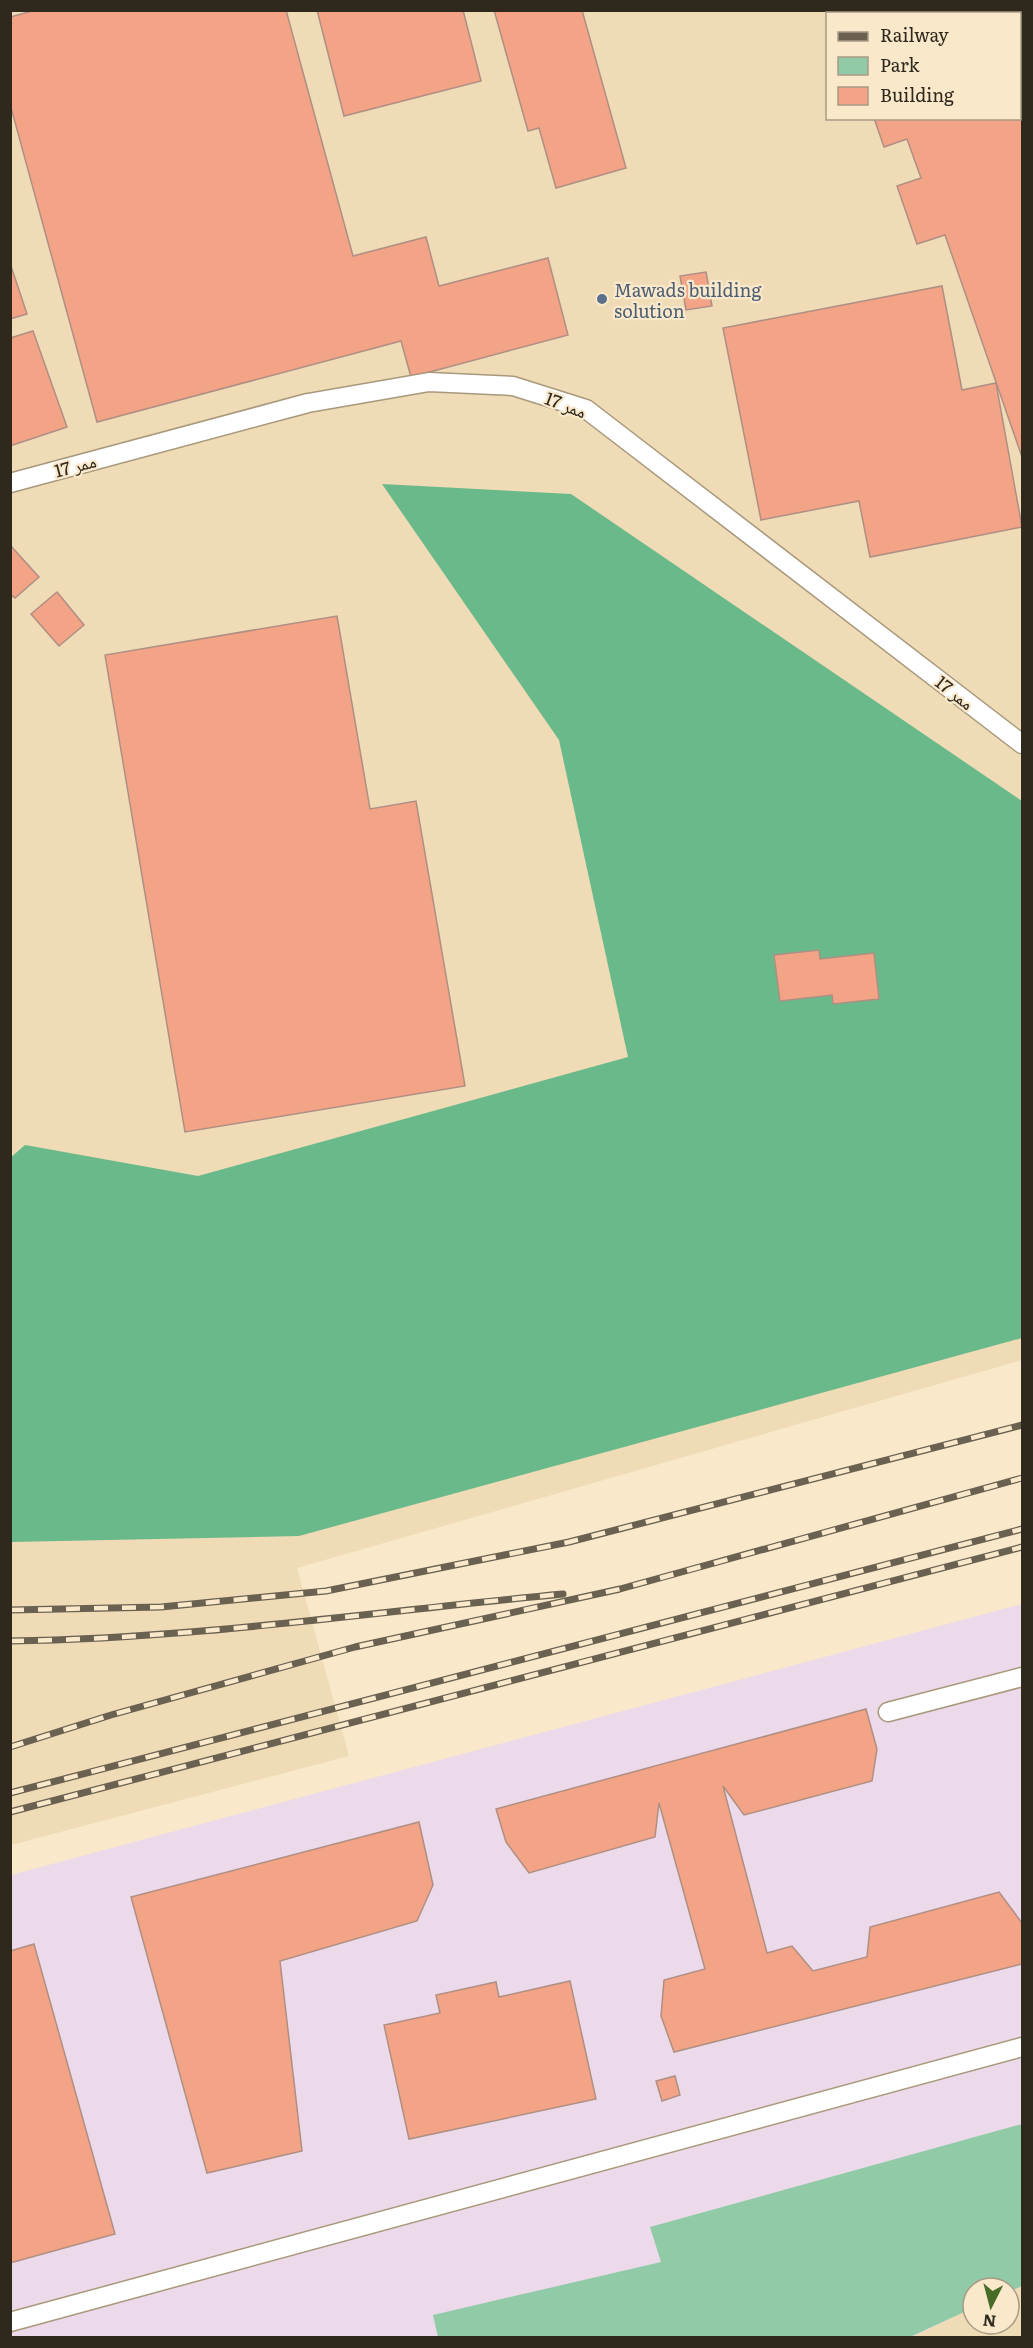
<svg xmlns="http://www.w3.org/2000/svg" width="1033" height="2348" font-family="Literata,'Noto Naskh Arabic',serif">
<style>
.commercial{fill:#ecdaeb}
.built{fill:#efdbb6;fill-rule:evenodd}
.green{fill:#90caa6}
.forest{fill:#6ab98b}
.building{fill:#f3a386;stroke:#af8f83;stroke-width:1.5}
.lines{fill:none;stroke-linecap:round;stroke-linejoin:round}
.service-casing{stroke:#a8987c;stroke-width:21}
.service{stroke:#fff;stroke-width:18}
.rail-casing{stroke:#6a6151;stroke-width:7}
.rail{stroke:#f9e8ca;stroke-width:4.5;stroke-dasharray:14;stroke-linecap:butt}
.service-dot{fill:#5c6f8a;stroke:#f9e8ca;stroke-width:2}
.labels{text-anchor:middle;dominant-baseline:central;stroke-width:4.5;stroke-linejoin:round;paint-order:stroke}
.service-label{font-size:18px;fill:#4e5e75;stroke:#f9e8ca;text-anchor:start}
.street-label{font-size:18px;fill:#2e281d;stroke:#f9e8ca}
</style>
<rect width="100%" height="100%" fill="#f9e8ca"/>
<!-- commercial -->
<path class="commercial" d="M1022 1604V2286L1009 2292V2288H973V2308L910 2338H11V1875Z"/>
<!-- built -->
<g class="built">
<path d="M10 11H1022V1360L297 1568 349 1756 11 1845ZM828 14H1020V118H828Z"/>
<path d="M1022 2286V2337L910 2338 973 2308V2324H1009V2292Z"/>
</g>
<!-- green -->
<path class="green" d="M1022 2124V2286L1009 2292V2288H973V2308L910 2337H438L433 2315 661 2262 650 2227Z"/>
<!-- forest -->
<path class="forest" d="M382 484 571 494 1022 801V1338L299 1536 11 1542 10 1158 25 1145 198 1176 628 1057 559 740Z"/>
<!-- building -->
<g class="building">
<path d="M36 10H286L353 256 426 237 439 286 548 258 568 335 411 377 401 341 97 422 10 104V17Z"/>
<path d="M317 10H463L481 81 344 116Z"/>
<path d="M494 10H582L626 168 556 188 539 128 528 131Z"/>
<path d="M836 10H982L983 14H837Z"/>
<path d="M1022 70V457L945 235 917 244 897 186 921 178 907 139 884 147 874 118H1020V71Z"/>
<path d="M10 263 27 314 10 319Z"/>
<path d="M706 272 712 306 686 310 680 276Z"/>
<path d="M942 286 962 390 996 383 1022 527 870 557 859 501 761 520 723 328Z"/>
<path d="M33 331 67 427 10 446V338Z"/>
<path d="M10 545 39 577 15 598 10 594Z"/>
<path d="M57 592 84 625 59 646 31 614Z"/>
<path d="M337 616 370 809 416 801 465 1086 185 1132 105 655Z"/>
<path d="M819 950 820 959 874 953 879 999 833 1004 832 995 780 1001 774 955Z"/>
<path d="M866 1709 877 1749 872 1781 744 1815 723 1786 767 1953 792 1946 813 1971 867 1957 870 1927 999 1892 1022 1923V1964L674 2052 661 2016 664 1980 705 1969 659 1803 655 1837 529 1873 506 1842 496 1809Z"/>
<path d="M419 1822 433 1885 417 1921 280 1961 302 2151 207 2173 131 1897Z"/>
<path d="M34 1944 115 2234 10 2263V1951Z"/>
<path d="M570 1981 596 2099 409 2139 384 2025 440 2013 436 1995 496 1982 499 1997Z"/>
<path d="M675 2076 680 2095 662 2101 656 2081Z"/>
</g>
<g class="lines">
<defs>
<g id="service">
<path d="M10 483 308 403 429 382 513 386 586 409 1022 744"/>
<path d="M888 1712 1022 1677"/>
<path d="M10 2322 1022 2047"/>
</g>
</defs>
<!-- service casing -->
<use href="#service" class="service-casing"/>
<!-- service -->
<use href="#service" class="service"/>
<defs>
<g id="rail">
<path d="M10 1610 161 1607 326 1591 569 1542 1022 1425"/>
<path d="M10 1641C195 1639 379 1611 563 1594"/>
<path d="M10 1747 111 1715 355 1647 620 1589 1022 1478"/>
<path d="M10 1793 1022 1529"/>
<path d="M10 1812 1022 1547"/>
</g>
</defs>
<!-- rail casing -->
<use href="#rail" class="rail-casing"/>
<!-- rail -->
<use href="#rail" class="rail"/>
</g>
<!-- markers -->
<circle class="service-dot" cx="602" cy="299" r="6"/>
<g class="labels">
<!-- service labels -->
<g class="service-label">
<text x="614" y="289">Mawads building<tspan x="614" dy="21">solution</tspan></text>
</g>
<!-- street labels -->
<g class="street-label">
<text transform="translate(566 404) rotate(21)">ممر 17</text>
<text transform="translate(75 465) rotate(-15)">ممر 17</text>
<text transform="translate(955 692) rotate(38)">ممر 17</text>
</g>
</g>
<!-- border -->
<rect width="1033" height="2348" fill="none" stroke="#2e281d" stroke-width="24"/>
<!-- legend -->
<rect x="826" y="12" width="195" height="108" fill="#f9e8ca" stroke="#a89b85" stroke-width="1.5"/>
<rect x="838" y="32" width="30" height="9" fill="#6a6151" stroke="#a89b85" stroke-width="1.5"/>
<text x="880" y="42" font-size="18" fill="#2e281d">Railway</text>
<rect x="838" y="57" width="30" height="18" fill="#90caa6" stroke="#a89b85" stroke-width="1.5"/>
<text x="880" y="72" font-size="18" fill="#2e281d">Park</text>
<rect x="838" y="87" width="30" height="18" fill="#f3a386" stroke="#a89b85" stroke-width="1.5"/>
<text x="880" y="102" font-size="18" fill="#2e281d">Building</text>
<!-- north arrow -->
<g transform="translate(991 2306) rotate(186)"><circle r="28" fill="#f9e8ca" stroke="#a89b85" stroke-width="1.5"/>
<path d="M0-4.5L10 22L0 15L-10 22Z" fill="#466c26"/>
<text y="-9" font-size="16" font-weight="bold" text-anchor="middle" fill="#2e281d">N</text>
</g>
</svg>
